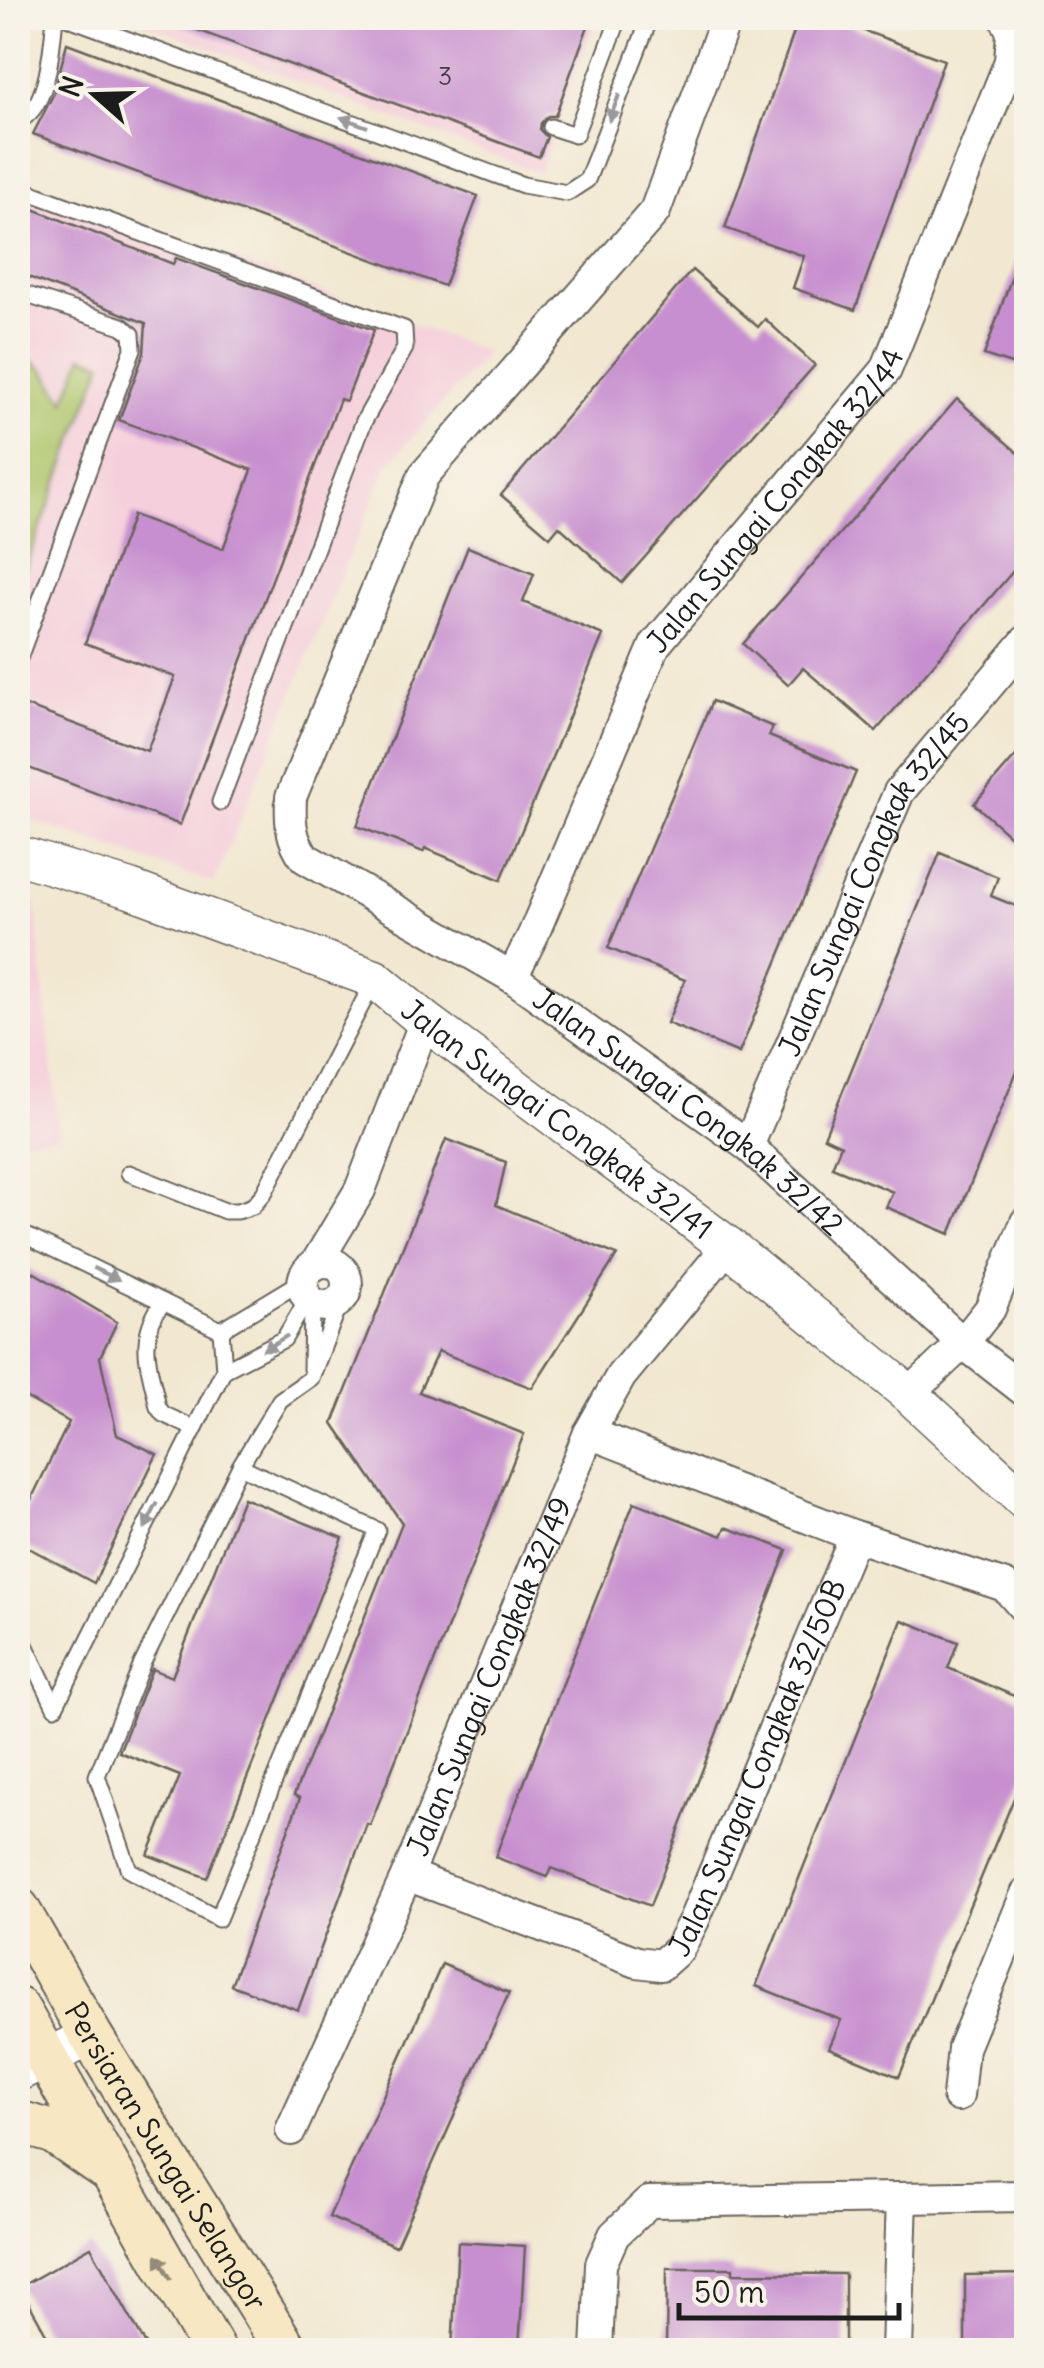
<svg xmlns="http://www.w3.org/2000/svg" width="1044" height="2368" font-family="Delius,sans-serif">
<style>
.built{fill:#f5cfdb}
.green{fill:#adc469;stroke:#647042;stroke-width:2.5}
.building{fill:#c78fcf}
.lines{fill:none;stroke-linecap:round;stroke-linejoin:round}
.service-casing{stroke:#67635b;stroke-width:19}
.minor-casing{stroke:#67635b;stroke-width:34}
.tertiary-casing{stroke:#67635b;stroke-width:41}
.secondary-casing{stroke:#67635b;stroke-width:46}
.service{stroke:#fff;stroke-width:15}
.minor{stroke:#fff;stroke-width:30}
.tertiary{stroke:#fff;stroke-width:38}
.secondary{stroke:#f7e8c3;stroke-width:42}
.oneway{fill:#999}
.oneway2{fill:#948c78}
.labels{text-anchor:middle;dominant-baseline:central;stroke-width:8;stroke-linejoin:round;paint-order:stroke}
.number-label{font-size:25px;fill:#473949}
.street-label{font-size:30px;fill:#1c1c1c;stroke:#f7f3e8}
</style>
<rect width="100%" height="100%" fill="#f7f3e8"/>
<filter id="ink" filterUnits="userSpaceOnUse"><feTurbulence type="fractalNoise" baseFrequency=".01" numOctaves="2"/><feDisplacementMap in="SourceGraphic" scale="20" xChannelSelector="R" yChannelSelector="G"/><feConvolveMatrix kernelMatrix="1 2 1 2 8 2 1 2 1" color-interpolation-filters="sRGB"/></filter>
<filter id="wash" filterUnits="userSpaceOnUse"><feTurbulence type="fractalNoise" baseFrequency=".0048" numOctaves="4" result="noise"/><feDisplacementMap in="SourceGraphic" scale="40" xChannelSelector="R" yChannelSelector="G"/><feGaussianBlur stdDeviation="2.25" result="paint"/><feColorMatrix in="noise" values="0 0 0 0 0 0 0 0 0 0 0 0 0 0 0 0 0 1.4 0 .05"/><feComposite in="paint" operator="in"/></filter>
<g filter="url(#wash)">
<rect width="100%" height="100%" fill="#f2e8d1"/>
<!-- built -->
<g class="built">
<path d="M131 18H597L539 173Z"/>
<path d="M18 180 487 352 387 466 214 883 18 816Z"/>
<path d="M35 903 59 1135 18 1141V906Z"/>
</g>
<!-- green -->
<path class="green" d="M18 351 44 370 65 401 83 356 103 363 18 587Z"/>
<g id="blocks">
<!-- building -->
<g class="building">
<path d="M170 18H591L555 116H548L541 123 540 130 547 137 539 157 170 20Z"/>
<path d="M799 18H829L944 60 855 310 793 288 804 256 725 228Z"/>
<path d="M67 43 478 196 444 286 33 134 54 93Z"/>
<path d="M18 203 173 264 176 258 374 330 346 401 340 399 180 825 18 764V703L147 751 175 677 85 643 133 515 223 549 252 470 119 420 144 353 146 323 18 273Z"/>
<path d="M1023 245 1026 246V369L984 355Z"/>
<path d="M692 270 758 327 765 319 815 365 622 583 559 526 550 537 501 495Z"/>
<path d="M957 399 1026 460V556L876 731 803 668 788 685 743 644Z"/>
<path d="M468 547 534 574 523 602 603 635 501 880 425 848 423 852 357 826Z"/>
<path d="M712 701 773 727 769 736 856 772 739 1053 667 1023 685 980 608 948Z"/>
<path d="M1026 744V850L974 804Z"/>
<path d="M940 853 998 877 991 896 1026 910V1049L950 1234 886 1207 893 1192 832 1167 841 1145 824 1137Z"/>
<path d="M446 1139 506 1162 496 1205 617 1255 532 1388 438 1351 419 1392 524 1434 370 1825 367 1824 298 2010 231 1985 300 1798 294 1795 402 1523 333 1423Z"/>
<path d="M18 1263 117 1322 100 1357 117 1435 157 1454 94 1583 18 1542V1526L69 1422 18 1393Z"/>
<path d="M243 1498 343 1538 207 1878 148 1855 180 1776 119 1752 152 1669 172 1677Z"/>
<path d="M634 1502 722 1536 726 1527 787 1550 650 1906 551 1868 547 1877 495 1857Z"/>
<path d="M902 1620 958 1642 948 1668 1026 1701V1769L899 2077 829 2048 841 2020 756 1986Z"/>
<path d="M442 1964 509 1993 396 2246 329 2217Z"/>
<path d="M458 2242 525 2246 519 2350H452Z"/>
<path d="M91 2247 130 2317 149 2350H55L20 2287Z"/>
<path d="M667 2268H733V2273L845 2274V2350H666Z"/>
<path d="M1026 2274V2350H965V2275Z"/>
</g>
</g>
</g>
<g filter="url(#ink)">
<use href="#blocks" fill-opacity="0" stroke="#67635b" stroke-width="2.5"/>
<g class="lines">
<defs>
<g id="service">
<path d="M69 18 523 185 567 193 587 180 650 18"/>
<path d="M18 121C50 107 51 48 55 18"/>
<path d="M551 127 575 135 619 18"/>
<path d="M18 188 404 329 405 348 364 421 220 802"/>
<path d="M18 292 122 326 132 334 133 349 18 661"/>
<path d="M129 1173 225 1211H238L253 1206 264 1193 375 979"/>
<path d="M18 1232 221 1330"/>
<path d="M163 1302C136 1339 149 1364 158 1407L163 1414 195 1429"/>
<path d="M221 1330 304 1280"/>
<path d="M311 1369 312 1302"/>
<path d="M224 1370 284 1339 308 1298"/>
<path d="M240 1466 377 1530 218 1919 129 1870 97 1776 142 1664 240 1466 280 1400 311 1378 342 1298"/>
<path d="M18 1630 55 1707 224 1370 221 1330"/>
</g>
<g id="minor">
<path id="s1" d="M726 18 655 211 424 475 291 797C290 820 290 839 305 858L512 977 748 1146 963 1343 1026 1392"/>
<path id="s2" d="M512 977 533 935 655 645 886 370 1010 61 1012 32 1005 18"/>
<path id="s3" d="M748 1146 899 792 1026 641"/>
<circle cx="325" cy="1284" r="22"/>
<path d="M315 1265 360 1190 425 1021"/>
<path d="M909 1394 963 1343 990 1309 1026 1222"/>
<path d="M589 1433 855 1536 1005 1586 1026 1610"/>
<path id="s4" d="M407 1875 637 1962 661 1965 679 1949 694 1920 855 1536"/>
<path d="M958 2096 963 2048 1026 1894"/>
<path id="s5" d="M291 2130 407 1875 589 1433 621 1376 728 1246"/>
<path d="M597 2350 601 2264 614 2235 649 2202 1026 2196"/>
<path d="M897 2350 902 2198"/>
</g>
<g id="tertiary">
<path id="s6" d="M18 855 130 889 375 979 425 1021 728 1246 909 1394 1026 1502"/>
<path d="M18 2072 91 2036"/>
</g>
<g id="secondary">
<path id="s7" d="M18 1909 91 2036 286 2350"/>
<path d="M18 2009 214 2350"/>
<path d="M18 2122 53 2132 102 2166"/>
</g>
</defs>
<!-- service casing -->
<use href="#service" class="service-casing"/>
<!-- minor casing -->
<use href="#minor" class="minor-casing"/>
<!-- tertiary casing -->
<use href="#tertiary" class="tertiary-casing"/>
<!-- secondary casing -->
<use href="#secondary" class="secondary-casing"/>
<!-- service -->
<use href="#service" class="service"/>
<!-- minor -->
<use href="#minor" class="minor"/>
<!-- tertiary -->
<use href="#tertiary" class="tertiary"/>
<!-- secondary -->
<use href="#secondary" class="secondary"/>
</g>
<!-- one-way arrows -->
<defs><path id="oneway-solid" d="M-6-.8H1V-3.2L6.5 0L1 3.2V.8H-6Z" transform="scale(2.5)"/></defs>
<g class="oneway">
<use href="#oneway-solid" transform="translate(614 108) rotate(111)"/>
<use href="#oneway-solid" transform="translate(354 122) rotate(-160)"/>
<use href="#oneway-solid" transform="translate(106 1274) rotate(25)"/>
<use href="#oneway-solid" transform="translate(275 1343) rotate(149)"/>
<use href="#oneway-solid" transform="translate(151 1516) rotate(117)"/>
</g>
<use class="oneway2" href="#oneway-solid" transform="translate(164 2267) rotate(-120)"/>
</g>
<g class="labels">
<!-- number labels -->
<g class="number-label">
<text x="445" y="76">3</text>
</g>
<!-- street labels -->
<g class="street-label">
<text stroke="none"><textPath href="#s2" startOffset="550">Jalan Sungai Congkak 32/44</textPath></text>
<text stroke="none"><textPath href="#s3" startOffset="292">Jalan Sungai Congkak 32/45</textPath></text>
<text stroke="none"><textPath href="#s1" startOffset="1430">Jalan Sungai Congkak 32/42</textPath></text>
<text stroke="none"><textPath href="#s6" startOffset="608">Jalan Sungai Congkak 32/41</textPath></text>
<text stroke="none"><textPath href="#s5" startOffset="495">Jalan Sungai Congkak 32/49</textPath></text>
<text stroke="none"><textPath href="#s4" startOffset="492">Jalan Sungai Congkak 32/50B</textPath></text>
<text stroke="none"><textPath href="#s7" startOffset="288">Persiaran Sungai Selangor</textPath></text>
</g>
</g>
<!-- margin -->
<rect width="1044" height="2368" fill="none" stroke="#f7f3e8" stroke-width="60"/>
<!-- north arrow -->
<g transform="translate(95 95) rotate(290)" stroke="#f7f3e8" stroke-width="8" paint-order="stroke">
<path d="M0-8L18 38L0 25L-18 38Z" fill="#1c1c1c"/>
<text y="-15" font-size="28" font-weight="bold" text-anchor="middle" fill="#1c1c1c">N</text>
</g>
<!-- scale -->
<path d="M679 2303v15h220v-15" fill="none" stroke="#1c1c1c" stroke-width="5"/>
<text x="694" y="2303" font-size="30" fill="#1c1c1c" stroke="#f7f3e8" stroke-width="8" paint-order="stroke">50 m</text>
</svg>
